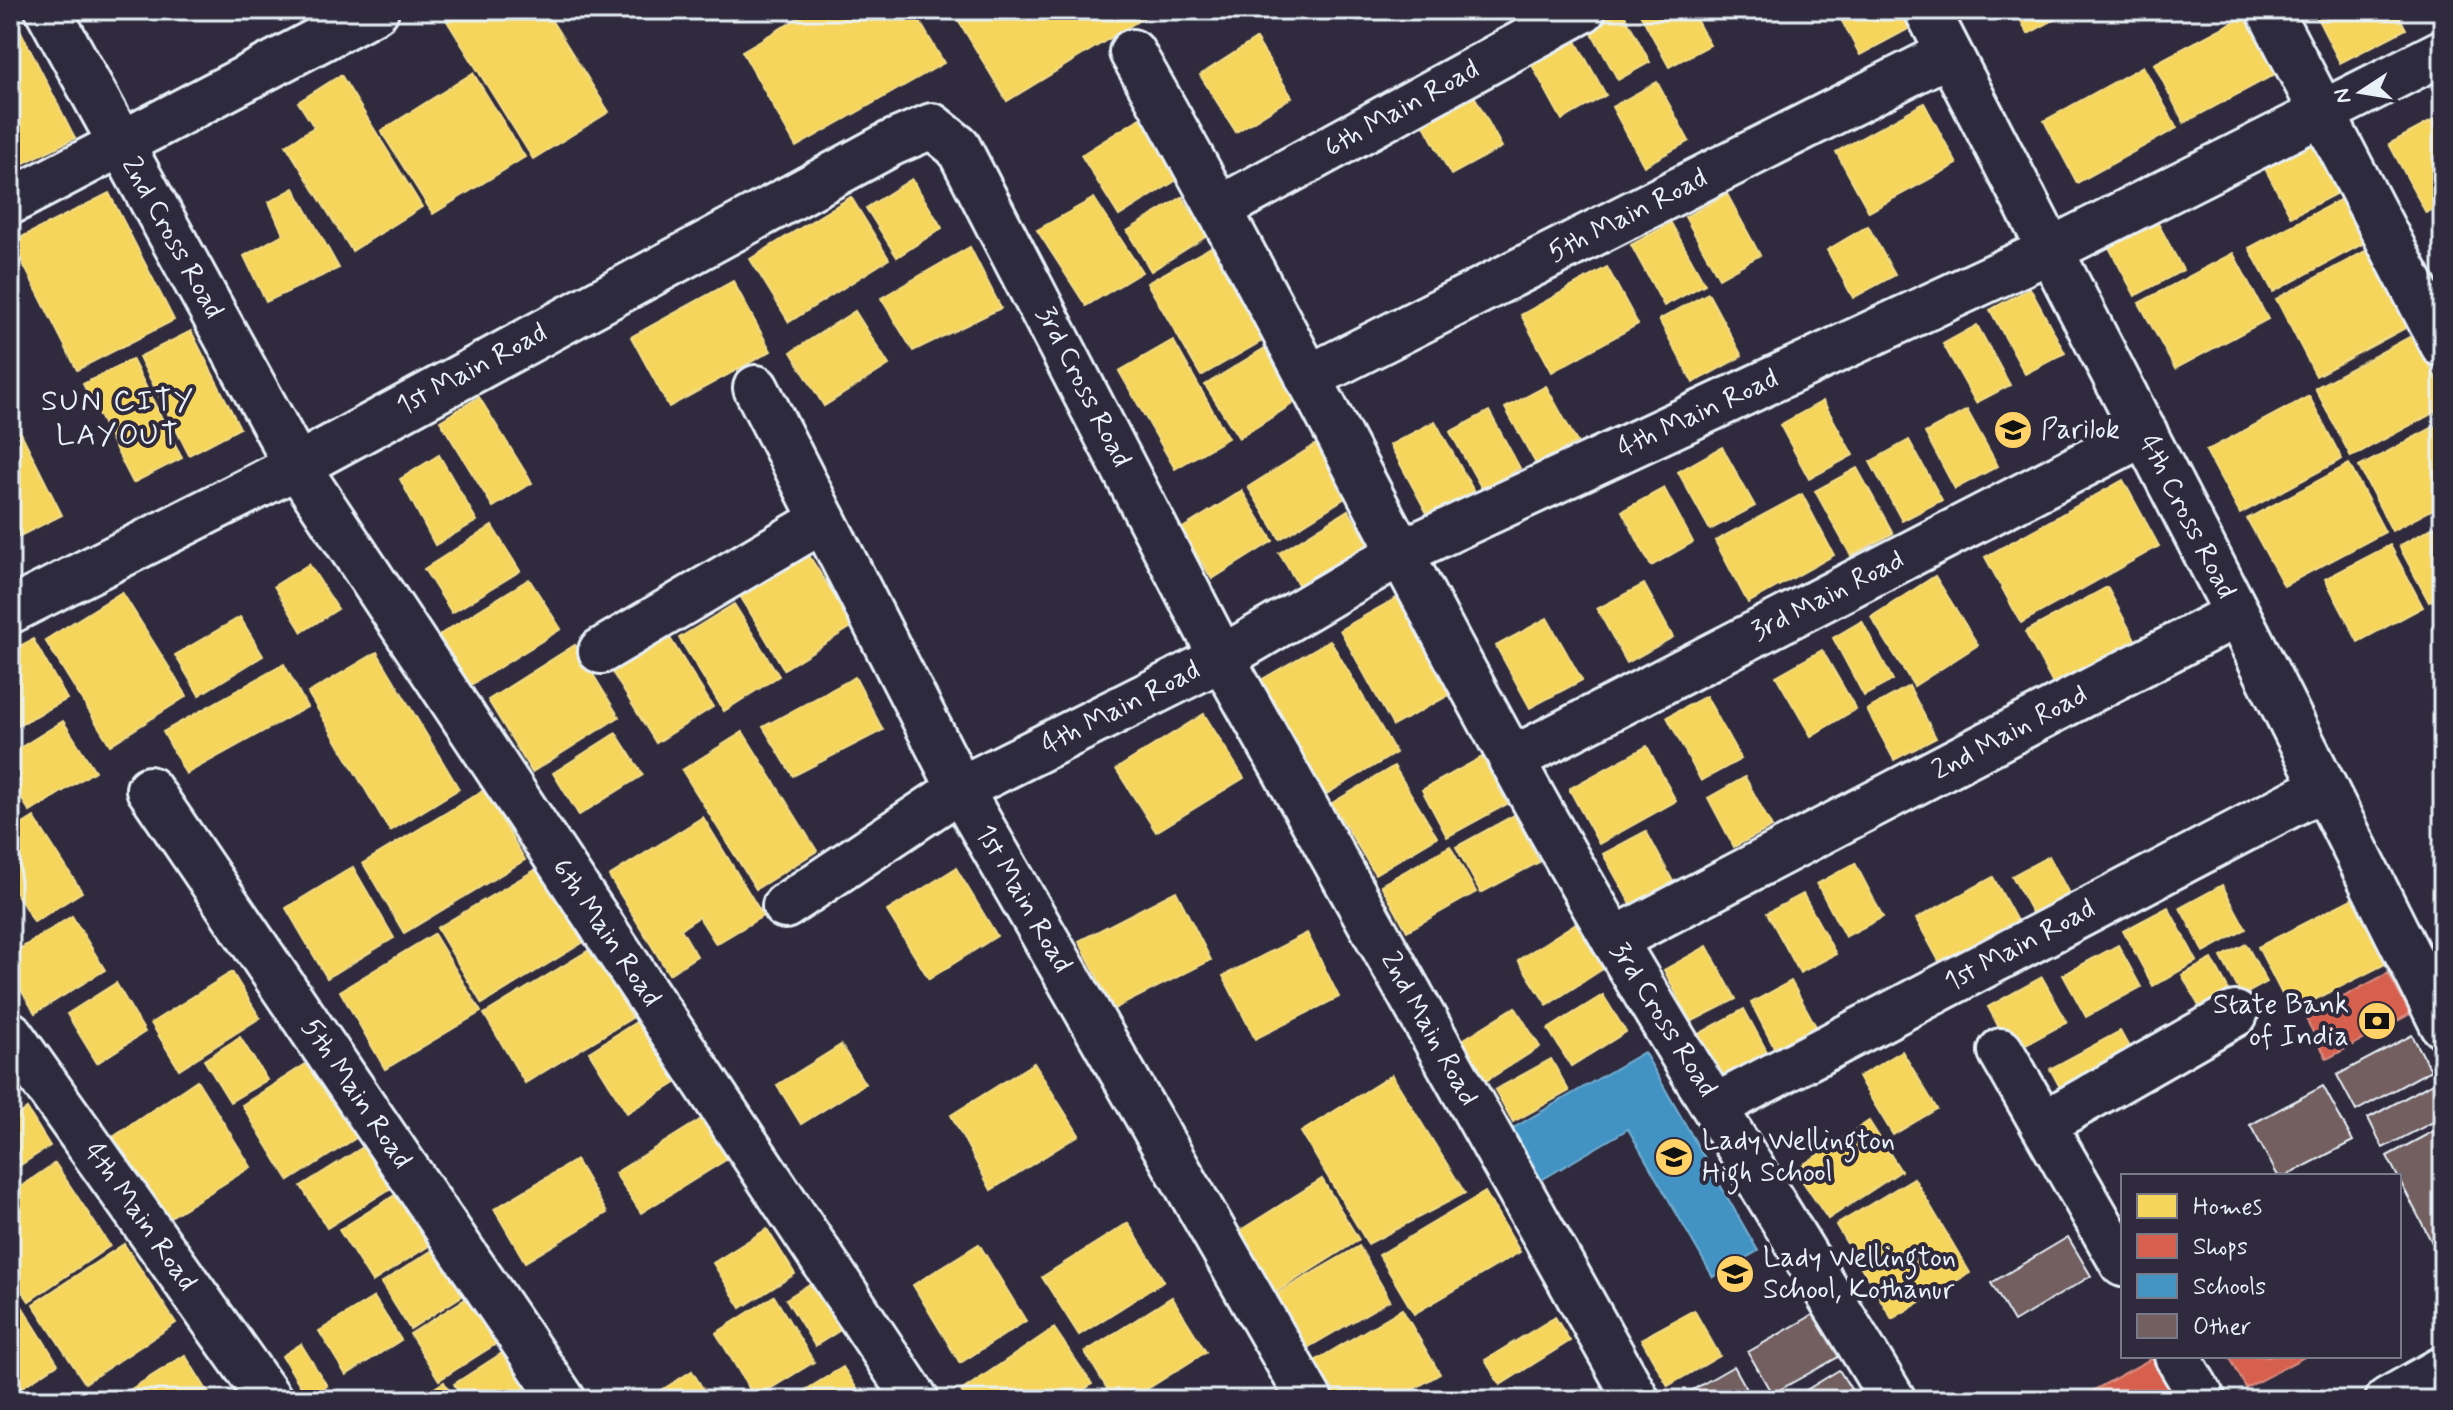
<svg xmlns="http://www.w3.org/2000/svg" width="2453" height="1410" font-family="Mynerve,sans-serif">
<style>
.homes{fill:#f6d55c;stroke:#f2dd8b;stroke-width:2}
.shops{fill:#d6604d;stroke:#db8c80;stroke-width:2}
.schools{fill:#4393c3;stroke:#74afd3;stroke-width:2}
.building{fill:#735f60;stroke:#e8f1f8;stroke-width:2}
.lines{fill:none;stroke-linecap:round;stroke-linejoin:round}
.street-casing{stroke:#e8f1f8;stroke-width:50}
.secondary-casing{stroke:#e8f1f8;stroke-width:50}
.street{stroke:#2f2a3d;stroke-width:44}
.secondary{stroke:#2f2a3d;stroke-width:44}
.labels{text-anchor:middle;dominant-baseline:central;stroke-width:8;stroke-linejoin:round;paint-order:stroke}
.street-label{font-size:28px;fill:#e8f1f8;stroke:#2f2a3d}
.poi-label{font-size:28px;fill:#e8f1f8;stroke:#2f2a3d;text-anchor:start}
.neighbourhood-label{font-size:30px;letter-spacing:2px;fill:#e8f1f8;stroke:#2f2a3d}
</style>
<rect width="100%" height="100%" fill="#2f2a3d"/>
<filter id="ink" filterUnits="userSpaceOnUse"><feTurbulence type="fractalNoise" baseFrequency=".0125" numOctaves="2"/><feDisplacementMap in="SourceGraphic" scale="16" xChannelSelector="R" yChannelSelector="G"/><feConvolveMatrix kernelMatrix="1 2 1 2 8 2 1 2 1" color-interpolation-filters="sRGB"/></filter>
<g filter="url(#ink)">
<!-- homes -->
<g class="homes">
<path d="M10 10 75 138 10 170Z"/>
<path d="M464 10H545L609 112 533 159 447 21Z"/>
<path d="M812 10H913L944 63 796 147 742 51Z"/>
<path d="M952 10H1156L1007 101Z"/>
<path d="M1622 10 1650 62 1618 80 1589 28Z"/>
<path d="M1638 10H1691L1710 45 1669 67Z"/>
<path d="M1836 10H1901L1910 28 1860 55Z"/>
<path d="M2015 10H2072L2028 34Z"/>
<path d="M2327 10H2396L2406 29 2340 63 2316 16Z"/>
<path d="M2246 15 2277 73 2184 123 2154 64Z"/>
<path d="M1572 34 1606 95 1562 120 1528 58Z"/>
<path d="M1256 39 1292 97 1236 132 1200 75Z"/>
<path d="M2143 66 2177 128 2077 183 2044 121Z"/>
<path d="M473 73 525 157 433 214 381 131Z"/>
<path d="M341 75 422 207 352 251 286 145 314 127 298 102Z"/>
<path d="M1657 82 1689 141 1644 166 1612 107Z"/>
<path d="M1471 90 1502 147 1451 175 1420 118Z"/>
<path d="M1924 103 1957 164 1869 212 1836 152Z"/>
<path d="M1150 112 1188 173 1119 216 1081 155Z"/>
<path d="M2443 115V204L2426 213 2389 144Z"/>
<path d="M2313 138 2341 191 2291 217 2263 165Z"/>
<path d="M912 179 942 228 897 257 866 208Z"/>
<path d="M294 188 339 268 266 302 244 256 283 234 269 202Z"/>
<path d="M109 193 174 320 77 370 12 242Z"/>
<path d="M1727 194 1760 255 1719 278 1685 217Z"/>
<path d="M851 197 889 259 789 322 750 259Z"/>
<path d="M1182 197 1207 236 1151 271 1127 231Z"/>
<path d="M1094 198 1142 272 1086 306 1037 230Z"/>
<path d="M2343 198 2366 242 2273 292 2249 248Z"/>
<path d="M2152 212 2183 270 2135 296 2104 238Z"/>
<path d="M1671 223 1705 284 1664 306 1631 245Z"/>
<path d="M1868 226 1895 275 1853 298 1827 250Z"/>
<path d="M970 247 1001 308 913 351 881 298Z"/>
<path d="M1211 247 1264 340 1201 376 1147 283Z"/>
<path d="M2367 250 2407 327 2316 376 2276 299Z"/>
<path d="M2233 253 2268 319 2175 369 2139 303Z"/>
<path d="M1607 267 1638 324 1552 372 1521 315Z"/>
<path d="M733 281 771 351 669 407 631 337Z"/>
<path d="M2030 288 2065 353 2025 374 1990 310Z"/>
<path d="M1708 293 1742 356 1693 383 1659 320Z"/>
<path d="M855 311 889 365 824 406 791 352Z"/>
<path d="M1977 325 2010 385 1976 403 1943 344Z"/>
<path d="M191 331 240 428 189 455 139 357Z"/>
<path d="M2413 335 2443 391V408L2351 457 2315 388Z"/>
<path d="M1173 340 1228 438 1175 469 1119 371Z"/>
<path d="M1265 348 1297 401 1239 438 1205 385Z"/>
<path d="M132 359 182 458 133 483 83 384Z"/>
<path d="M1546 386 1577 442 1536 464 1505 408Z"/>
<path d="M2309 396 2342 459 2240 514 2206 451Z"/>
<path d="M479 397 532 483 493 507 440 421Z"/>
<path d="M1823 401 1853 455 1809 479 1780 425Z"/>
<path d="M1967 410 1998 466 1955 489 1925 433Z"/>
<path d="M1489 411 1520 468 1482 489 1450 432Z"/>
<path d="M14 419 62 515 10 541V421Z"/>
<path d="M1435 421 1475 493 1429 517 1390 445Z"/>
<path d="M2443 422V504L2392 531 2359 467Z"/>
<path d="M1909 440 1942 500 1902 521 1870 462Z"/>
<path d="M1318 443 1350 495 1280 539 1248 487Z"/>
<path d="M1722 447 1755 506 1710 530 1678 472Z"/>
<path d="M439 455 477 521 435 545 400 479Z"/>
<path d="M2349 464 2385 532 2284 586 2247 519Z"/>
<path d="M1857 468 1893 533 1851 556 1815 491Z"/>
<path d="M2123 480 2159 546 2021 623 1985 557Z"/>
<path d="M1664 488 1693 542 1651 566 1622 511Z"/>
<path d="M1242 491 1273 541 1212 579 1181 529Z"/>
<path d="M1802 494 1834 555 1748 603 1715 541Z"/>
<path d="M1348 510 1374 553 1305 596 1279 553Z"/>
<path d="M2443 522V594L2429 602 2399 546Z"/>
<path d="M492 526 520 571 452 613 424 569Z"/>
<path d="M2390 545 2423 607 2358 642 2325 579Z"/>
<path d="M803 546 853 626 784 669 736 589Z"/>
<path d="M309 564 338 609 302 632 274 586Z"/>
<path d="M1935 576 1978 645 1914 686 1871 617Z"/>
<path d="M529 579 561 629 471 685 439 635Z"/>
<path d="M1644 584 1673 637 1627 663 1597 609Z"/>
<path d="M2107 587 2137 643 2055 688 2025 632Z"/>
<path d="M122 592 187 696 110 745 45 640Z"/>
<path d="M1398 597 1451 694 1393 726 1340 630Z"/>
<path d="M734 604 779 676 724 711 679 638Z"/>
<path d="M240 617 263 656 199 695 175 655Z"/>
<path d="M1547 618 1582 680 1530 708 1496 646Z"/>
<path d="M1862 621 1893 680 1864 696 1833 638Z"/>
<path d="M663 627 713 707 656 743 606 662Z"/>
<path d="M33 639 67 699 10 730V651Z"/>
<path d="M1330 640 1396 753 1325 795 1259 681Z"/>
<path d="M575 645 619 717 532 772 488 700Z"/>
<path d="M1822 650 1856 709 1811 736 1776 676Z"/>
<path d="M377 652 459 789 390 831 308 693Z"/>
<path d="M284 664 307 707 186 774 163 732Z"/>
<path d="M855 677 883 730 793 776 763 727Z"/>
<path d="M1909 686 1936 738 1894 760 1867 710Z"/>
<path d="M1706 696 1741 759 1701 781 1667 717Z"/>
<path d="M1204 714 1244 778 1156 832 1116 769Z"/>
<path d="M63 721 95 771 30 812 10 780V754Z"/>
<path d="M743 732 817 851 756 889 682 770Z"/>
<path d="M616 733 643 775 579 815 553 773Z"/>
<path d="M1647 746 1676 801 1599 844 1569 789Z"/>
<path d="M1482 757 1507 804 1447 837 1422 790Z"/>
<path d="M1394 766 1437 837 1375 874 1332 803Z"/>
<path d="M1745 777 1772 827 1734 847 1708 798Z"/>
<path d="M484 790 525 860 404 933 363 863Z"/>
<path d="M1514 815 1539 862 1481 893 1456 847Z"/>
<path d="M34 817 82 892 34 922 10 883V832Z"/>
<path d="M703 817 763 916 716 944 699 917 681 929 697 956 669 974 609 876Z"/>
<path d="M1646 831 1676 887 1634 910 1603 854Z"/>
<path d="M1450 846 1476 892 1407 931 1381 885Z"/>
<path d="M2049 856 2073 901 2036 920 2012 876Z"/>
<path d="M1855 863 1883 917 1845 937 1817 884Z"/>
<path d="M353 867 394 938 327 978 286 908Z"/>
<path d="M540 867 584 942 482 1004 437 928Z"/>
<path d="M956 868 997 936 929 979 887 911Z"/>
<path d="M1993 877 2023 932 1946 974 1916 919Z"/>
<path d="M2222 885 2246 929 2204 952 2180 908Z"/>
<path d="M1176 891 1211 960 1114 1009 1079 941Z"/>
<path d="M1803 894 1836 954 1800 973 1767 913Z"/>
<path d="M2357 896 2391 961 2291 1012 2258 947Z"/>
<path d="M2168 907 2197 961 2153 986 2123 931Z"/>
<path d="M72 916 105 970 35 1013 10 972V955Z"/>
<path d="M1581 920 1609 965 1547 1005 1518 960Z"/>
<path d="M1307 933 1339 997 1255 1039 1223 976Z"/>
<path d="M434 934 481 1012 385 1069 340 991Z"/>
<path d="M2246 944 2267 982 2242 996 2221 957Z"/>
<path d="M2118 945 2141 987 2086 1017 2063 975Z"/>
<path d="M1707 946 1736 999 1691 1022 1664 970Z"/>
<path d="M591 949 632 1018 525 1083 484 1014Z"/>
<path d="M2212 959 2238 1007 2208 1023 2182 975Z"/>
<path d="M232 972 260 1018 179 1069 151 1023Z"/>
<path d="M2042 977 2067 1022 2012 1052 1988 1007Z"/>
<path d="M1791 981 1818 1030 1777 1053 1751 1003Z"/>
<path d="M116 983 145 1032 97 1063 67 1014Z"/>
<path d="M1603 995 1626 1032 1571 1066 1548 1029Z"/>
<path d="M1515 1007 1540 1047 1481 1084 1456 1044Z"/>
<path d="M1744 1009 1770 1057 1723 1083 1697 1035Z"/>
<path d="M641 1019 679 1081 627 1113 589 1052Z"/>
<path d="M2120 1031 2140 1067 2070 1106 2050 1069Z"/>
<path d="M240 1037 267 1080 230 1102 204 1060Z"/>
<path d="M841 1045 865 1084 801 1124 777 1085Z"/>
<path d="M1902 1051 1937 1109 1893 1135 1858 1077Z"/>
<path d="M323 1053 370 1129 289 1181 242 1105Z"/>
<path d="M1551 1059 1569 1091 1513 1122 1495 1090Z"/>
<path d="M1034 1063 1079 1135 991 1190 951 1115Z"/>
<path d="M1392 1075 1465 1193 1368 1244 1301 1132Z"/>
<path d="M197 1080 251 1167 169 1218 113 1137Z"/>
<path d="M27 1109 50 1146 10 1172V1120Z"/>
<path d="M703 1118 729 1158 641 1213 615 1173Z"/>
<path d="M1869 1121 1901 1171 1828 1219 1795 1170Z"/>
<path d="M374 1140 401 1182 327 1228 301 1186Z"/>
<path d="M576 1160 607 1213 525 1262 494 1209Z"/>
<path d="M55 1163 110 1246 29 1301 10 1273V1194Z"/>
<path d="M1914 1178 1970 1273 1892 1319 1836 1225Z"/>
<path d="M1322 1179 1359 1240 1257 1304 1220 1243Z"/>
<path d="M411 1185 443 1237 372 1282 339 1230Z"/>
<path d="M1485 1192 1520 1252 1414 1314 1379 1255Z"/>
<path d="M1128 1223 1164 1281 1079 1335 1042 1277Z"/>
<path d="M767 1229 795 1274 741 1308 713 1263Z"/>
<path d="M450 1239 479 1285 410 1329 381 1283Z"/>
<path d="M124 1244 176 1323 85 1383 33 1304Z"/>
<path d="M979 1244 1026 1321 960 1363 913 1285Z"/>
<path d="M1359 1246 1390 1300 1297 1354 1266 1300Z"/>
<path d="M824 1275 853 1322 815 1346 786 1299Z"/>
<path d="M10 1287 58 1364 10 1395Z"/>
<path d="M478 1291 507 1337 439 1380 410 1334Z"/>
<path d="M774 1296 814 1362 755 1398 716 1333Z"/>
<path d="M374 1297 401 1340 346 1375 319 1331Z"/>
<path d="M1172 1297 1206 1352 1130 1400H1114L1085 1352Z"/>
<path d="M1402 1309 1440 1374 1395 1400H1329L1308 1365Z"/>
<path d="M1694 1310 1720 1356 1668 1386 1641 1339Z"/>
<path d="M1555 1317 1570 1341 1500 1385 1485 1360Z"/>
<path d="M1054 1328 1092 1384 1069 1400H967L961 1391Z"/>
<path d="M301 1344 327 1386 308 1398 282 1356Z"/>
<path d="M510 1348 532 1383 506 1400H464L454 1384Z"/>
<path d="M185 1355 213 1400H114Z"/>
<path d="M843 1367 864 1400H789Z"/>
<path d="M692 1371 710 1400H646Z"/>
<path d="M444 1382 455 1400H416Z"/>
</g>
<!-- shops -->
<g class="shops">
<path d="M2388 973 2410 1014 2327 1059 2305 1017Z"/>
<path d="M2156 1356 2195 1400H2076Z"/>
<path d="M2229 1356H2306L2246 1388Z"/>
</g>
<!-- schools -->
<path class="schools" d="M1644 1052 1758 1251 1713 1277 1628 1129 1538 1182 1508 1131Z"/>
<!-- building -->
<g class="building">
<path d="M2412 1035 2431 1070 2356 1111 2337 1075Z"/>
<path d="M2442 1078 2443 1117 2383 1148 2368 1118Z"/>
<path d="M2323 1086 2353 1141 2286 1176H2278L2250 1125Z"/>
<path d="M2443 1126V1259L2441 1260 2387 1156Z"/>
<path d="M2068 1237 2091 1276 2014 1322 1991 1283Z"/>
<path d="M1816 1313 1840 1356 1772 1394 1748 1352Z"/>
<path d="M1734 1366 1753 1400H1675Z"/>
<path d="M1839 1370 1858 1400H1790Z"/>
</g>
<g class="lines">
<defs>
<g id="street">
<path d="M48 10 297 466 916 1400"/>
<path d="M2269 10 2443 345"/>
<path d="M1132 52C1264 284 1382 524 1511 758 1630 977 1765 1187 1893 1400"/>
<path d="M10 202 376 10"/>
<path d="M1221 208 1583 10"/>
<path d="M1308 378 1948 54"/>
<path d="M756 388 960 789 1310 1400"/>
<path d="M10 611 297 466 892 143 932 126 958 147 1222 658 1637 1400"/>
<path d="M601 651 823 520"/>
<path d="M1511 760 2145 433"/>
<path d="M149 789 563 1400"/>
<path d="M785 906 960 789 1222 658 1400 553 2051 250 2443 52"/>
<path d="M1614 940 2237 614"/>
<path d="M10 1034 270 1400"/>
<path d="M2001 1051 2123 1264"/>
<path d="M1716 1106 2324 787"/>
<path d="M2043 1124 2235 1014"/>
<path d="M2177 1356 2203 1400"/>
</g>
<g id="secondary">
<path d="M1927 10 2247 633 2443 1025"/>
<path d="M2388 1400 2443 1369"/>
</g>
</defs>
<!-- street casing -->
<use href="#street" class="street-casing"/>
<!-- secondary casing -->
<use href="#secondary" class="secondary-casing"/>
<!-- street -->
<use href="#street" class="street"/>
<!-- secondary -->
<use href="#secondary" class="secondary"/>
</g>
</g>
<!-- icons -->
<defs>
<symbol id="school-disc" viewBox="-11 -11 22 22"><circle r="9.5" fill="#ffd166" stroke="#2f2a3d"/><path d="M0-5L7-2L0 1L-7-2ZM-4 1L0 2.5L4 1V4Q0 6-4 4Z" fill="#111"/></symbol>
<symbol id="bank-disc" viewBox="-11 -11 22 22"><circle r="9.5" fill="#ffd166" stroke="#2f2a3d"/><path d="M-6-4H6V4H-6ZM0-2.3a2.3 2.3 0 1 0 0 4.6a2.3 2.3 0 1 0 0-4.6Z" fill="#111"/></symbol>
</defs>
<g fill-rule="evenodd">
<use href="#school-disc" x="1991" y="408" width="44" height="44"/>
<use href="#bank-disc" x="2355" y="999" width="44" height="44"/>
<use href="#school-disc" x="1652" y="1135" width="44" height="44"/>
<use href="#school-disc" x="1713" y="1252" width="44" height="44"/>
</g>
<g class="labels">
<!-- street labels -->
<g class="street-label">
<text transform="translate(1402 109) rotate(-29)">6th Main Road</text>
<text transform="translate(1628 216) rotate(-27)">5th Main Road</text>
<text transform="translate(172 238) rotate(61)">2nd Cross Road</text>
<text transform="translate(472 370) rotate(-28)">1st Main Road</text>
<text transform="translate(1083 387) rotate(63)">3rd Cross Road</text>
<text transform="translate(1698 414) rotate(-25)">4th Main Road</text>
<text transform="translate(2187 517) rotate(63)">4th Cross Road</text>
<text transform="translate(1828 596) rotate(-27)">3rd Main Road</text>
<text transform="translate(1121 708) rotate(-27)">4th Main Road</text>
<text transform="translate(2010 733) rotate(-28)">2nd Main Road</text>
<text transform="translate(1023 899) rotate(60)">1st Main Road</text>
<text transform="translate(606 933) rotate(56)">6th Main Road</text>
<text transform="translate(2020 946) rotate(-28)">1st Main Road</text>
<text transform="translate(1663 1020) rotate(58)">3rd Cross Road</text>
<text transform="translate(1429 1029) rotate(61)">2nd Main Road</text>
<text transform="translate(356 1094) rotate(56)">5th Main Road</text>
<text transform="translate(140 1217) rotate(55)">4th Main Road</text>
</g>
<!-- poi labels -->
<g class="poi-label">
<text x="2041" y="430">Parilok</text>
<text x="2349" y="1005" text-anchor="end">State Bank<tspan x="2349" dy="32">of India</tspan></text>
<text x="1702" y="1141">Lady Wellington<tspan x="1702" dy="32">High School</tspan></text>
<text x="1763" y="1258">Lady Wellington<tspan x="1763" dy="32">School, Kothanur</tspan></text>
</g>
<!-- neighbourhood labels -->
<g class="neighbourhood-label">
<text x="118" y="401">SUN CITY<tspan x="118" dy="34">LAYOUT</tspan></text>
</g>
</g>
<!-- margin -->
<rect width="2453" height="1410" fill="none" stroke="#2f2a3d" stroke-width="40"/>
<rect x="20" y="20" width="2413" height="1370" fill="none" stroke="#e8f1f8" stroke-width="3" filter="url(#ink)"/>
<!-- legend -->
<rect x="2121" y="1174" width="280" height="184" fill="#2f2a3d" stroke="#797a88" stroke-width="2"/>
<rect x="2137" y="1194" width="40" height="24" fill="#f6d55c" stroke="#797a88" stroke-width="2"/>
<text x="2193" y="1214" font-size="24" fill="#e8f1f8">Homes</text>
<rect x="2137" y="1234" width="40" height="24" fill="#d6604d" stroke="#797a88" stroke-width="2"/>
<text x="2193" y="1254" font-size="24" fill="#e8f1f8">Shops</text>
<rect x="2137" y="1274" width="40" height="24" fill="#4393c3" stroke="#797a88" stroke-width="2"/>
<text x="2193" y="1294" font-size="24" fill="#e8f1f8">Schools</text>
<rect x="2137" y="1314" width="40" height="24" fill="#735f60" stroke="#797a88" stroke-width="2"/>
<text x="2193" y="1334" font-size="24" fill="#e8f1f8">Other</text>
<!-- north arrow -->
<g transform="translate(2361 92) rotate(258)" stroke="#2f2a3d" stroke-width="6" paint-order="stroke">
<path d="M0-6L14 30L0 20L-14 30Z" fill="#e8f1f8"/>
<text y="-12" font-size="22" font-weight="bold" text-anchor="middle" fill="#e8f1f8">N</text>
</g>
</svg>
